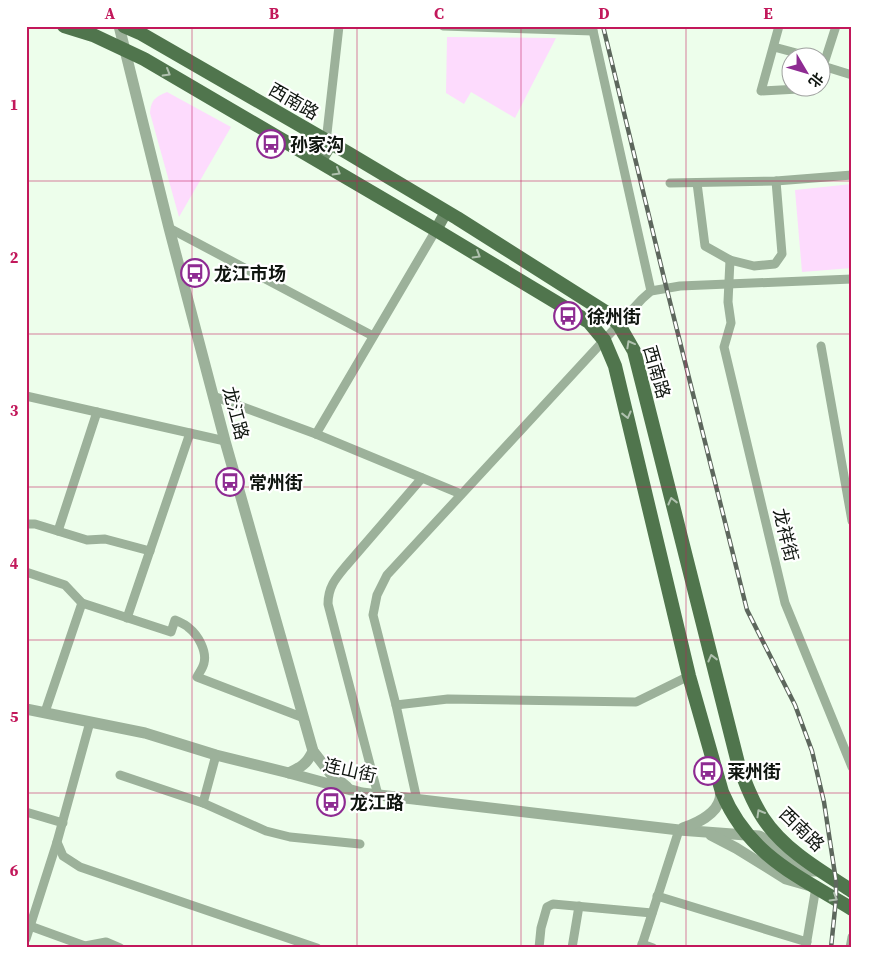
<svg xmlns="http://www.w3.org/2000/svg" width="878" height="974" font-family="'Source Serif 4','Noto Sans SC',serif">
<style>
.green{fill:#fddbfd}
.lines{fill:none;stroke-linecap:round;stroke-linejoin:round}
.minor{stroke:#9cb19a;stroke-width:9}
.tertiary{stroke:#9cb19a;stroke-width:11}
.secondary{stroke:#708e6d;stroke-width:12}
.primary{stroke:#50754d;stroke-width:14}
.rail-casing{stroke:#5d675d;stroke-width:4.5}
.rail{stroke:#fff;stroke-width:2.5;stroke-dasharray:8;stroke-linecap:butt}
.oneway{stroke:#b0c1af}
.grid{fill:none;stroke:#c2185b;stroke-width:1;stroke-opacity:0.55}
.labels{text-anchor:middle;dominant-baseline:central;stroke-width:4.5;stroke-linejoin:round;paint-order:stroke}
.street-label{font-size:18px;fill:#0f150f;stroke:#fff}
.poi-label{font-size:18px;font-weight:bold;fill:#0f150f;stroke:#fff;text-anchor:start}
.neatline{fill:none;stroke:#c2185b;stroke-width:2}
.grid-label{font-size:16px;text-anchor:middle;font-weight:bold;fill:#c2185b}
</style>
<rect width="100%" height="100%" fill="#edfeeb"/>
<!-- green -->
<g class="green">
<path d="M447 37 556 38 515 118 471 92 464 104 446 93Z"/>
<path d="M167 92 231 127 179 217 150 113C151 100 155 97 167 92Z"/>
<path d="M852 184V268L802 272 795 190Z"/>
</g>
<g class="lines">
<!-- minor -->
<g class="minor">
<path d="M443 26 593 31"/>
<path d="M592 26 651 291"/>
<path d="M779 26 761 91 817 88"/>
<path d="M774 47 815 58"/>
<path d="M823 66 852 75"/>
<path d="M820 76 836 26"/>
<path d="M326 142 339 26"/>
<path d="M776 181 782 254 775 264 754 266 730 260 728 302 731 323 724 347 785 603 852 767"/>
<path d="M670 183 776 181 852 175"/>
<path d="M697 183 705 246 730 260"/>
<path d="M169 228 373 336"/>
<path d="M821 346 852 521"/>
<path d="M26 396 225 441"/>
<path d="M213 396 316 434 461 494"/>
<path d="M316 434 436 230"/>
<path d="M26 524H35L87 540 105 539 150 551"/>
<path d="M58 531 97 412"/>
<path d="M26 572 65 585 82 603 171 632 175 620C179 622 185 624 189 628 198 635 207 651 204 663 203 668 199 673 197 677L304 718"/>
<path d="M127 618 190 433"/>
<path d="M396 705 448 699 636 702 689 676"/>
<path d="M45 712 82 603"/>
<path d="M90 722 57 842 63 856 80 867 317 948"/>
<path d="M120 775 203 803 266 831 290 837 360 844"/>
<path d="M378 795 328 604C328 587 336 578 346 566L422 478"/>
<path d="M417 800 396 705 373 615 377 595 387 575 642 299 651 291 680 286 852 279"/>
<path d="M203 803 216 755"/>
<path d="M26 812 63 823"/>
<path d="M657 896 807 942"/>
<path d="M30 926 85 946 106 942 120 948"/>
<path d="M26 939 57 842"/>
<path d="M642 944 653 948"/>
<path d="M806 946 816 887"/>
<path d="M539 948 541 928 547 907 553 904 652 913"/>
<path d="M572 948 579 906"/>
<path d="M641 948 679 830"/>
<path d="M850 948 852 937"/>
</g>
<!-- tertiary -->
<g class="tertiary">
<path d="M119 26 169 228 225 441 313 751 330 773 347 787"/>
<path d="M26 709 145 733 216 755 289 773 362 793 679 830 759 836 767 840 804 869 811 871H819"/>
<path d="M289 773C301 767 307 764 313 751"/>
<path d="M683 828C697 823 716 815 720 799 721 795 720 791 721 787"/>
<path d="M711 835 736 848 786 879 807 885"/>
</g>
<!-- secondary -->
<g class="secondary">
<path d="M320 162 331 144"/>
<path d="M436 230 446 212"/>
</g>
<!-- primary -->
<g class="primary">
<path d="M64 26 93 35 144 59 436 230 589 322 604 340 615 366 689 676 722 792C748 855 798 876 852 909"/>
<path d="M124 26 140 33 348 153 457 218 607 313 619 325 634 351 738 763C745 782 752 801 763 818 784 850 821 871 852 891"/>
</g>
<defs>
<path id="rail" d="M603 26 664 278 747 610 795 705 812 751 824 802 836 881V899L831 948"/>
</defs>
<!-- rail casing -->
<use href="#rail" class="rail-casing"/>
<!-- rail -->
<use href="#rail" class="rail"/>
</g>
<!-- one-way arrows -->
<defs><path id="oneway-chevron" d="M-2-3.5L2.5 0L-2 3.5" fill="none" stroke-width="1.6" stroke-linecap="round" stroke-linejoin="round" transform="scale(1.25)"/></defs>
<g class="oneway">
<use href="#oneway-chevron" transform="translate(167 73) rotate(30)"/>
<use href="#oneway-chevron" transform="translate(337 172) rotate(30)"/>
<use href="#oneway-chevron" transform="translate(477 255) rotate(31)"/>
<use href="#oneway-chevron" transform="translate(630 344) rotate(-119)"/>
<use href="#oneway-chevron" transform="translate(627 415) rotate(76)"/>
<use href="#oneway-chevron" transform="translate(672 501) rotate(-104)"/>
<use href="#oneway-chevron" transform="translate(712 658) rotate(-104)"/>
<use href="#oneway-chevron" transform="translate(760 813) rotate(-120)"/>
<use href="#oneway-chevron" transform="translate(834 898) rotate(31)"/>
</g>
<!-- grid -->
<path class="grid" d="M192 26V948M357 26V948M521 26V948M686 26V948M26 181H852M26 334H852M26 487H852M26 640H852M26 793H852"/>
<!-- icons -->
<defs>
<symbol id="bus-ring" viewBox="-11 -11 22 22"><circle r="9.5" fill="#fff" stroke="#8e2b92" stroke-width="1.5"/><path d="M-5-6H5V4H4V6H2V4H-2V6H-4V4H-5ZM-3.5-4V0h7V-4ZM-3.5 1.2v1.5H-2V1.2ZM2 1.2v1.5H3.5V1.2Z" fill="#8e2b92"/></symbol>
</defs>
<g fill-rule="evenodd">
<use href="#bus-ring" x="255" y="128" width="32" height="32"/>
<use href="#bus-ring" x="179" y="257" width="32" height="32"/>
<use href="#bus-ring" x="552" y="300" width="32" height="32"/>
<use href="#bus-ring" x="214" y="466" width="32" height="32"/>
<use href="#bus-ring" x="692" y="755" width="32" height="32"/>
<use href="#bus-ring" x="315" y="786" width="32" height="32"/>
</g>
<g class="labels">
<!-- street labels -->
<g class="street-label">
<text transform="translate(294 101) rotate(30)">西南路</text>
<text transform="translate(657 372) rotate(74)">西南路</text>
<text transform="translate(236 413) rotate(75)">龙江路</text>
<text transform="translate(786 535) rotate(76)">龙祥街</text>
<text transform="translate(350 770) rotate(13)">连山街</text>
<text transform="translate(802 829) rotate(44)">西南路</text>
</g>
<!-- poi labels -->
<g class="poi-label">
<text x="290" y="144">孙家沟</text>
<text x="214" y="273">龙江市场</text>
<text x="587" y="316">徐州街</text>
<text x="249" y="482">常州街</text>
<text x="727" y="771">莱州街</text>
<text x="350" y="802">龙江路</text>
</g>
</g>
<!-- border -->
<rect width="878" height="974" fill="none" stroke="#ffffff" stroke-width="55"/>
<!-- north arrow -->
<g transform="translate(806 72) rotate(128)"><circle r="24" fill="#ffffff" stroke="#9fa19f"/>
<path d="M0-4L9 19L0 12L-9 19Z" fill="#8e2b92"/>
<text y="-8" font-size="14" font-weight="bold" text-anchor="middle" fill="#0f150f">北</text>
</g>
<rect x="28" y="28" width="822" height="918" class="neatline"/>
<g class="grid-label">
<text x="110" y="19">A</text>
<text x="274" y="19">B</text>
<text x="439" y="19">C</text>
<text x="604" y="19">D</text>
<text x="768" y="19">E</text>
<text x="14" y="110">1</text>
<text x="14" y="263">2</text>
<text x="14" y="416">3</text>
<text x="14" y="569">4</text>
<text x="14" y="722">5</text>
<text x="14" y="876">6</text>
</g>
</svg>
